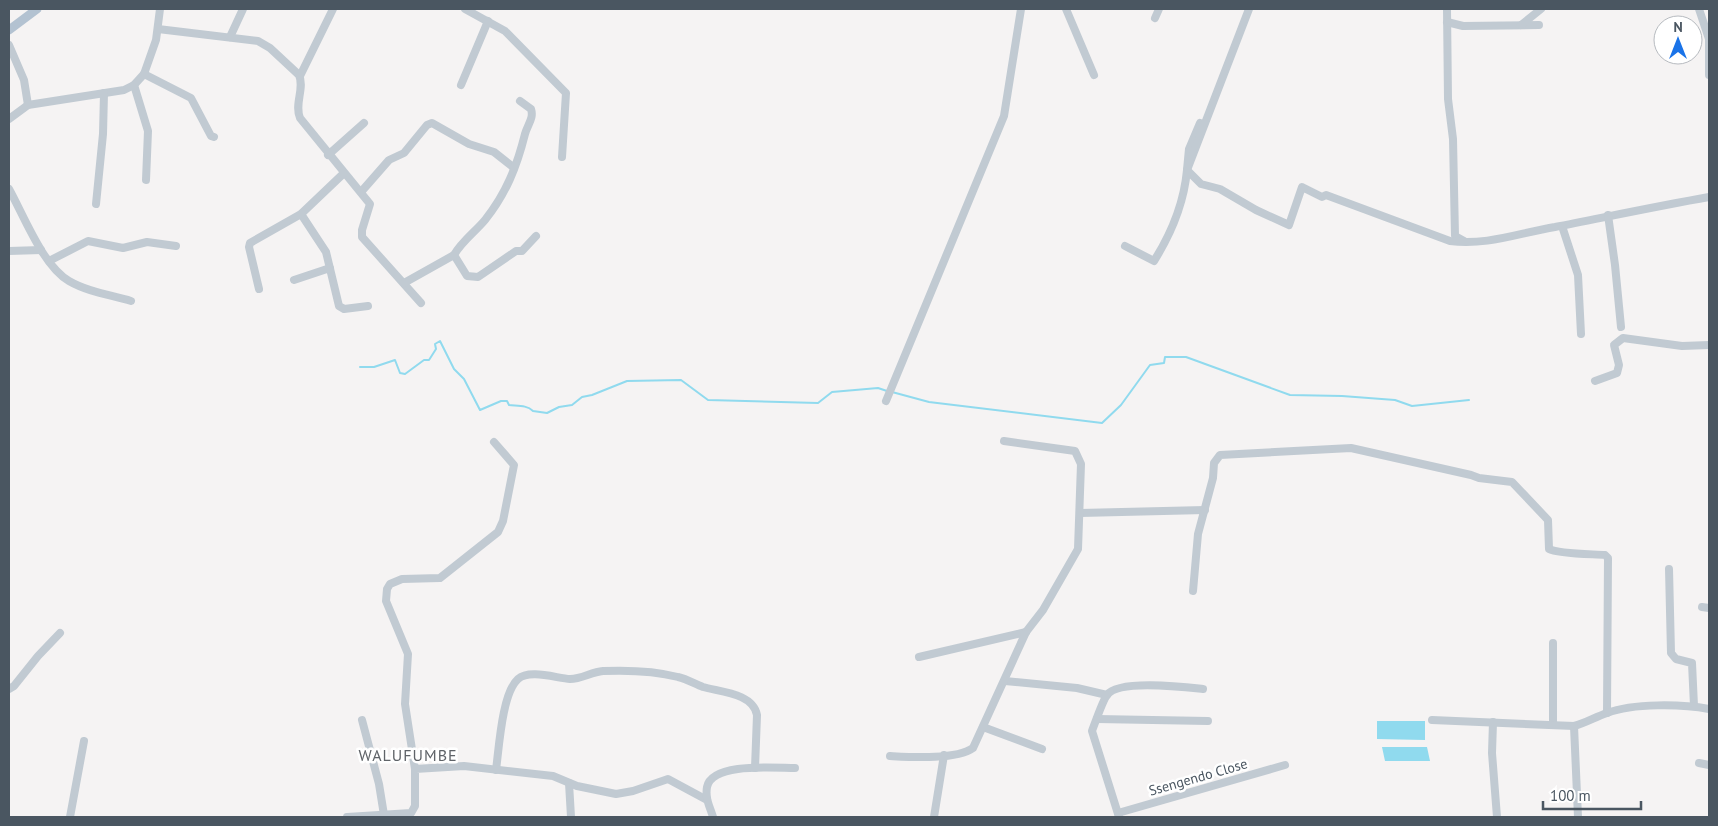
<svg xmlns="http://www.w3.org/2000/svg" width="1718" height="826" font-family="'PT Sans',sans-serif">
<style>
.water{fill:#90daee}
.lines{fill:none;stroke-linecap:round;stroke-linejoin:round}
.stream{stroke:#90daee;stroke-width:2}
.minor{stroke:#c1cad2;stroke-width:8}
.major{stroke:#b3c2d1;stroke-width:9}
.labels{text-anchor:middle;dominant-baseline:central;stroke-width:5;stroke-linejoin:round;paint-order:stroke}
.street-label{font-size:14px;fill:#4a5661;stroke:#fff}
.quarter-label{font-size:16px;letter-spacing:1px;fill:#5f6368;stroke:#fff}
</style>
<rect width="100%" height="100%" fill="#f5f3f3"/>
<!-- water -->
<g class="water">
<path d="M1377 721H1425V740L1377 739Z"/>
<path d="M1382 747H1427L1430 761H1385Z"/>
</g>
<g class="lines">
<!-- stream -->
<g class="stream">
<path d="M360 367H374L395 360 400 373 405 374 424 360H429L436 349 435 344 440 341 454 369 464 379 480 410 501 401H507L509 405C518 406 527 405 533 411L547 413 559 407 572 405 582 397 592 395 627 381 681 380 708 400 818 403 832 392 878 388 887 391"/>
<path d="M892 392 929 402 1102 423 1121 405 1150 365 1164 363 1165 357H1186L1290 395 1342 396 1395 400 1412 406 1469 400"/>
</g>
<!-- minor -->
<g class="minor">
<path d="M465 9 505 31 566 93 562 157"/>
<path d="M1066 9 1094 75"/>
<path d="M1447 9 1448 99 1453 139 1455 236 1464 241"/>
<path d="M1699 9 1709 39V75"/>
<path d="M1155 18 1159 9"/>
<path d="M1447 22 1463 26 1539 25"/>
<path d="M1521 25 1541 9"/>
<path d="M158 29 258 41 270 48 299 75C305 88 294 104 300 118L370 204 362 230V237L421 303"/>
<path d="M230 37 243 9"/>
<path d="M9 45 24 80 28 105"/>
<path d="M144 74 156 40 160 9"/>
<path d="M300 76 333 9"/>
<path d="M134 85 148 131 146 180"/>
<path d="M461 85 488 21"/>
<path d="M9 119 28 105 124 90 134 85 144 74 191 98 211 136 214 137"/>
<path d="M1200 123 1189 149 1187 170 1201 184 1220 189 1256 210 1289 225 1302 187 1322 197 1326 195 1450 241C1486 246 1519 233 1555 227 1606 217 1658 206 1709 197"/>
<path d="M328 155 364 123"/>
<path d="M9 189C24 216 43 266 69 281 88 292 111 295 131 301"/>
<path d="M361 192 389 160 404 153 427 125 432 123 469 144 494 152 513 167"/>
<path d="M96 204 103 134 104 93"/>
<path d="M301 214 326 252 339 306 344 309 368 306"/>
<path d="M1608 215 1615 265 1621 327"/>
<path d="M1562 226 1578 275 1581 334"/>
<path d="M1125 246 1154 261C1171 234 1184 203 1187 170L1249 9"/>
<path d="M9 251 41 250"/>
<path d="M454 255 467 276 478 277 516 251H522L536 236"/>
<path d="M49 261 88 241 123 248 147 242 176 246"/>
<path d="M294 280 330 268"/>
<path d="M404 283 454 255C462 241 475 232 485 220 506 194 517 166 525 134 528 124 534 118 531 109L520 101"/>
<path d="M259 289 249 247 250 243 301 214 343 174"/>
<path d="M1595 381 1617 373 1619 365 1614 345 1623 338 1682 346 1709 345"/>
<path d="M886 401 1004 116 1021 9"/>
<path d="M1080 513 1205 510"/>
<path d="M1669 569 1671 653 1676 659 1692 663 1694 706"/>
<path d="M1193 591 1198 534 1213 478 1214 463 1220 455 1351 448 1471 475 1479 478 1512 482 1548 520 1549 549C1558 554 1592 554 1605 555L1608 558 1607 713"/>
<path d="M1702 607 1709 608"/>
<path d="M1553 643V725"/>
<path d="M919 657 1026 632"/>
<path d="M1005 681 1077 688 1107 695"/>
<path d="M9 689 14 686 38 656 60 633"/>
<path d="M1097 719 1208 721"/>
<path d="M362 720 379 784 384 815"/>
<path d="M1432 720 1574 726C1586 723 1595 717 1607 713 1633 703 1682 704 1709 709"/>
<path d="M1493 722 1492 753 1497 817"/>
<path d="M1574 726 1578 817"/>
<path d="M983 727 1042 749"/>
<path d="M890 756C910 757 956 760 973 748L1026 632 1043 610 1078 549 1081 464 1075 451 1004 441"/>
<path d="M1699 763 1709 765"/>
<path d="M415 769 405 704 408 654 386 601 387 589 390 584 402 579 440 578 498 532 503 521 514 465 494 442"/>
<path d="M496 770C499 748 502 693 518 679 529 669 556 678 570 679 582 679 591 672 603 671 627 670 655 671 678 677 687 679 695 684 703 687 720 692 753 693 757 715L755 768"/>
<path d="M569 783 571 817"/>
<path d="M1118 813 1285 765"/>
<path d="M70 817 84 741"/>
<path d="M347 817 411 813 415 806V769L464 766 553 776 577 786 616 794 633 791 668 779 707 800"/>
<path d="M713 817C710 807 705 799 707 787 712 762 775 768 795 768"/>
<path d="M934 817 944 755"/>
<path d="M1119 817 1092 731C1095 723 1103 700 1107 695 1118 679 1185 687 1203 689"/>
</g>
<!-- major -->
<path class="major" d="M9 30 37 9"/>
</g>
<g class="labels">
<!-- street labels -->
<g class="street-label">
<text transform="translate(1198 777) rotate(-16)">Ssengendo Close</text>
</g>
<!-- quarter labels -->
<g class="quarter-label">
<text x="408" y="755">WALUFUMBE</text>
</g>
</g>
<!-- border -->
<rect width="1718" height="826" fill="none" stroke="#4a5661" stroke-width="20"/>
<!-- north arrow -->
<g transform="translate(1678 40)"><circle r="24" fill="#ffffff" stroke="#b7bbc0"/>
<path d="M0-4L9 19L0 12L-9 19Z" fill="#1a73e8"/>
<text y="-8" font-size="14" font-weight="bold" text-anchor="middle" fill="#4a5661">N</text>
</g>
<!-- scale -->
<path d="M1543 801v8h98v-8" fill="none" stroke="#4a5661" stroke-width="2.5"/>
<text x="1550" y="801" font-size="15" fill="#4a5661" stroke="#ffffff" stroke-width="4" paint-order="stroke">100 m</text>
</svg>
